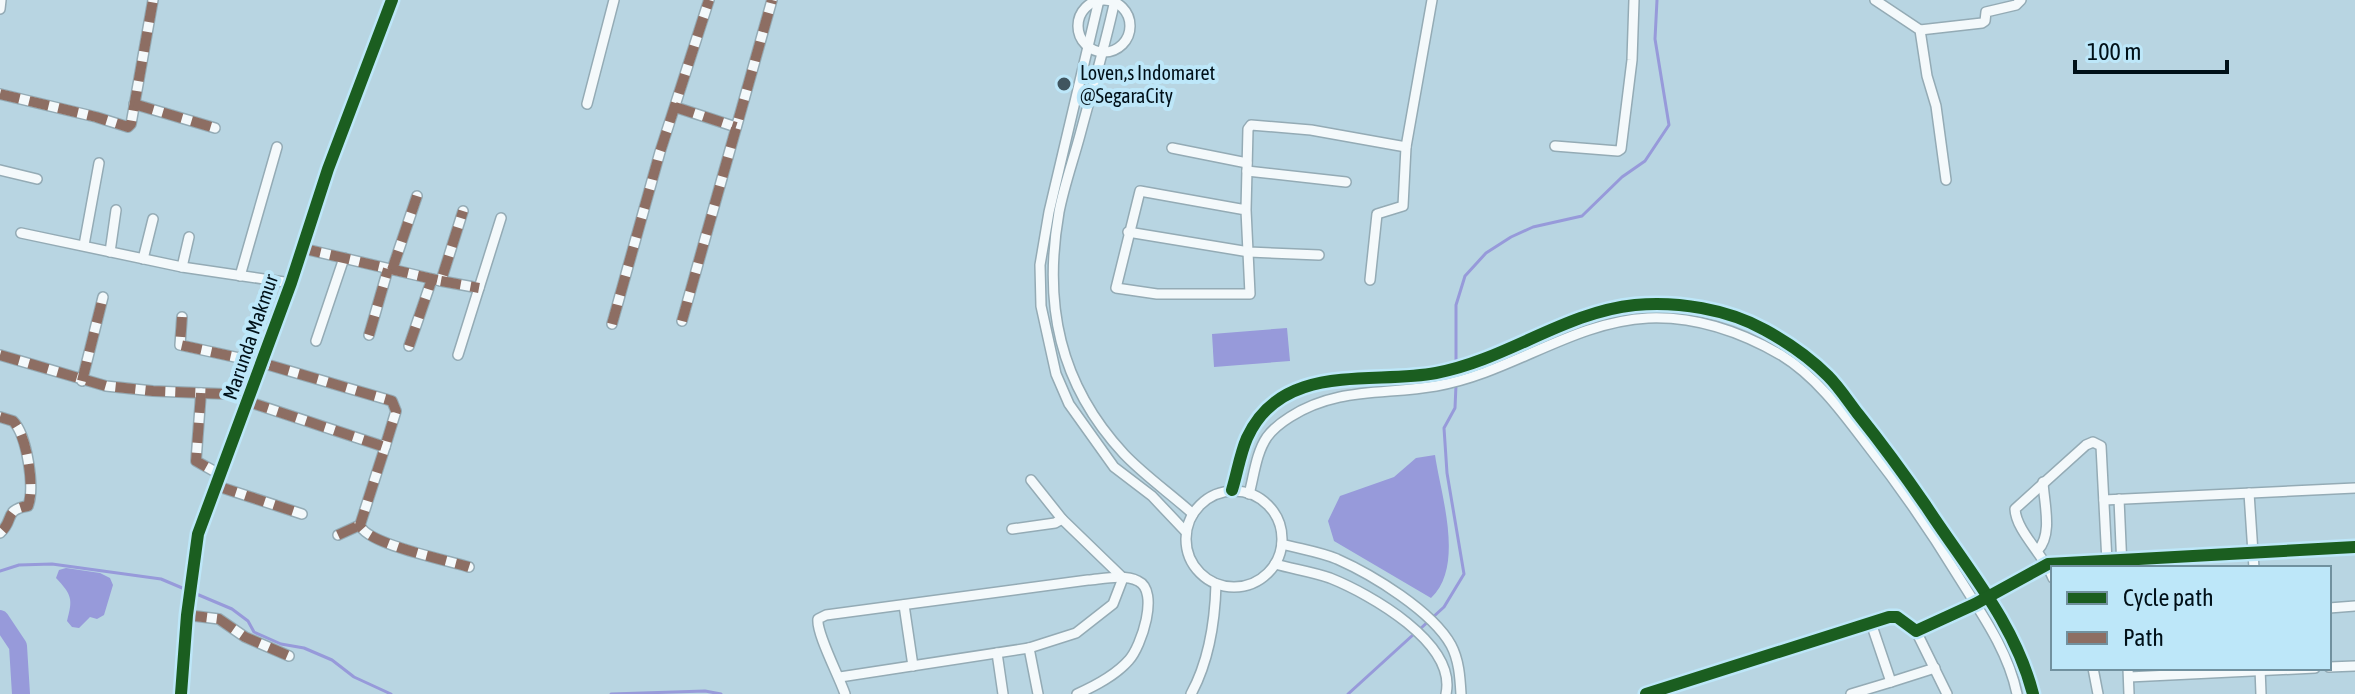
<svg xmlns="http://www.w3.org/2000/svg" width="2355" height="694" font-family="'Asap Condensed',sans-serif">
<style>
.water{fill:#979ada}
.lines{fill:none;stroke-linecap:round;stroke-linejoin:round}
.stream{stroke:#979ada;stroke-width:3}
.river{stroke:#979ada;stroke-width:18}
.street-casing{stroke:#94abb5;stroke-width:12}
.street{stroke:#f4f9fb;stroke-width:9}
.quiet{stroke:#8d6e63;stroke-width:10;stroke-dasharray:20 10;stroke-linecap:butt}
.cycleway-casing{stroke:#bde7f9;stroke-width:17}
.cycleway{stroke:#1b5e20;stroke-width:12}
.poi-dot{fill:#40555f;stroke:#bde7f9;stroke-width:3}
.labels{text-anchor:middle;dominant-baseline:central;stroke-width:8;stroke-linejoin:round;paint-order:stroke}
.poi-label{font-size:20px;fill:#001018;stroke:#bde7f9;text-anchor:start}
.street-label{font-size:20px;fill:#001018;stroke:#bde7f9}
</style>
<rect width="100%" height="100%" fill="#b8d5e2"/>
<!-- water -->
<g class="water">
<path d="M1287 328 1290 361 1214 367 1212 334Z"/>
<path d="M1435 455C1441 496 1465 566 1431 598L1334 541 1328 521 1340 496 1394 477 1416 458Z"/>
<path d="M66 568 100 573 110 578 113 585 104 615 97 619 90 617 79 628 72 627 67 621C73 599 72 595 56 578L59 570Z"/>
</g>
<g class="lines">
<!-- stream -->
<g class="stream">
<path d="M1456 378V305L1465 276 1486 253 1511 237 1533 227 1582 216 1622 177 1645 161 1669 125 1655 39 1657 0"/>
<path d="M0 571 19 565 52 564 161 579 232 609 248 621 254 632 281 644 304 648 332 660 354 677 391 694"/>
<path d="M1420 629 1444 607 1464 574 1447 473 1444 428 1455 408 1456 385"/>
<path d="M611 694 705 691 721 694"/>
<path d="M1348 694 1414 634"/>
</g>
<!-- river -->
<path class="river" d="M0 619 18 646 21 694"/>
<defs>
<g id="street">
<path d="M1099 0 1049 212 1040 265 1041 306 1056 374 1069 404 1114 467 1152 496 1186 532"/>
<path d="M1115 0C1105 46 1092 90 1080 135 1073 161 1064 186 1059 212 1043 304 1059 384 1124 454 1145 476 1171 494 1193 514"/>
<path d="M1875 0 1920 30 1927 76 1936 106 1946 180"/>
<circle cx="1104" cy="26" r="26"/>
<path d="M0 9 1 0"/>
<path d="M1920 30 1982 23 1985 21 1986 12 2016 5 2021 0"/>
<path d="M0 94 96 117 128 127 131 124 153 0"/>
<path d="M134 104 215 128"/>
<path d="M587 104 614 0"/>
<path d="M675 107 736 127"/>
<path d="M1555 146 1618 151 1621 149 1632 60 1634 0"/>
<path d="M1172 148 1247 163"/>
<path d="M0 170 37 179"/>
<path d="M1247 171 1346 182"/>
<path d="M1246 210 1140 191 1116 288 1157 294H1250L1246 210 1248 129 1251 125 1311 130 1406 147"/>
<path d="M1128 232 1249 252 1319 255"/>
<path d="M21 233 182 267 291 283"/>
<path d="M84 245 99 163"/>
<path d="M301 248 441 281 463 211"/>
<path d="M110 252 116 210"/>
<path d="M143 259 153 219"/>
<path d="M182 267 189 237"/>
<path d="M392 270 417 196"/>
<path d="M240 276 277 147"/>
<path d="M1370 280 1377 214 1403 206 1406 147 1432 0"/>
<path d="M441 281 479 288"/>
<path d="M182 317 180 345 262 363 392 401 396 411 385 447"/>
<path d="M682 321 772 0"/>
<path d="M612 324 660 152 709 0"/>
<path d="M369 335 388 269"/>
<path d="M316 341 344 258"/>
<path d="M409 346 432 279"/>
<path d="M0 355 106 386 153 391 251 395"/>
<path d="M458 355 501 218"/>
<path d="M82 381 103 297"/>
<path d="M201 393 196 461 221 475"/>
<path d="M249 402 385 447 360 525C366 544 447 560 469 567"/>
<path d="M0 417 13 421C27 435 35 488 28 506 3 510 15 520 0 533"/>
<path d="M217 486 302 514"/>
<path d="M1232 490C1237 474 1240 454 1247 438 1282 361 1372 385 1436 373 1506 360 1565 312 1635 305 1677 301 1728 309 1765 330 1787 342 1810 358 1828 376 1839 387 1848 401 1858 414 1882 444 1904 474 1926 506 1965 566 2015 623 2033 694"/>
<circle cx="1234" cy="539" r="48"/>
<path d="M2249 493 2254 568"/>
<path d="M1249 494C1254 476 1256 453 1267 437 1273 429 1282 422 1290 417 1337 387 1384 395 1436 386 1511 373 1572 322 1648 318 1695 316 1741 332 1781 355 1817 377 1843 413 1868 446 1901 488 1930 530 1958 576 1981 613 2008 650 2017 694"/>
<path d="M2119 499 2122 568"/>
<path d="M2104 500 2355 488"/>
<path d="M1012 529 1055 523 1062 519"/>
<path d="M338 535 360 525"/>
<path d="M1282 544C1300 549 1320 552 1337 559 1373 575 1432 611 1451 645 1459 660 1460 677 1461 694"/>
<path d="M2038 550C2053 534 2044 503 2043 482"/>
<path d="M1275 564C1293 569 1313 572 1330 578 1370 594 1457 643 1446 694"/>
<path d="M2053 578C2044 555 2016 531 2015 509L2086 445 2093 442 2101 446 2107 562"/>
<path d="M904 605 913 666"/>
<path d="M2329 608 2355 606"/>
<path d="M187 615 219 619 245 637 289 656"/>
<path d="M1871 623 1891 682 1935 668"/>
<path d="M1916 631 1947 694"/>
<path d="M1029 648 1038 694"/>
<path d="M997 653 1003 694"/>
<path d="M2329 667 2355 666"/>
<path d="M2093 668 2098 694"/>
<path d="M2128 668 2129 694"/>
<path d="M2260 668 2261 694"/>
<path d="M840 677 1029 648 1076 633 1113 604 1123 578 1062 519 1031 480"/>
<path d="M2129 677 2315 668"/>
<path d="M181 694 187 615 198 534 291 283 328 169 392 0"/>
<path d="M845 694C839 676 816 633 818 619L826 615 1088 580C1102 579 1124 574 1138 581 1160 591 1141 647 1129 660 1115 676 1095 686 1077 694"/>
<path d="M1191 694C1209 661 1215 622 1216 584"/>
<path d="M1646 694 1889 617H1897L1916 631 1975 604 2048 564 2355 547"/>
<path d="M1851 694 1891 682"/>
</g>
</defs>
<!-- street casing -->
<use href="#street" class="street-casing"/>
<!-- street -->
<use href="#street" class="street"/>
<!-- quiet -->
<g class="quiet">
<path d="M0 94 96 117 128 127 131 124 153 0"/>
<path d="M134 104 215 128"/>
<path d="M675 107 736 127"/>
<path d="M301 248 441 281 463 211"/>
<path d="M392 270 417 196"/>
<path d="M441 281 479 288"/>
<path d="M182 317 180 345 262 363 392 401 396 411 385 447"/>
<path d="M682 321 772 0"/>
<path d="M612 324 660 152 709 0"/>
<path d="M369 335 388 269"/>
<path d="M409 346 432 279"/>
<path d="M0 355 106 386 153 391 251 395"/>
<path d="M82 381 103 297"/>
<path d="M201 393 196 461 221 475"/>
<path d="M249 402 385 447 360 525C366 544 447 560 469 567"/>
<path d="M0 417 13 421C27 435 35 488 28 506 3 510 15 520 0 533"/>
<path d="M217 486 302 514"/>
<path d="M338 535 360 525"/>
<path d="M187 615 219 619 245 637 289 656"/>
</g>
<defs>
<g id="cycleway">
<path d="M1232 490C1237 474 1240 454 1247 438 1282 361 1372 385 1436 373 1506 360 1565 312 1635 305 1677 301 1728 309 1765 330 1787 342 1810 358 1828 376 1839 387 1848 401 1858 414 1882 444 1904 474 1926 506 1965 566 2015 623 2033 694"/>
<path d="M181 694 187 615 198 534 291 283 328 169 392 0"/>
<path d="M1646 694 1889 617H1897L1916 631 1975 604 2048 564 2355 547"/>
</g>
</defs>
<!-- cycleway casing -->
<use href="#cycleway" class="cycleway-casing"/>
<!-- cycleway -->
<use href="#cycleway" class="cycleway"/>
</g>
<!-- markers -->
<circle class="poi-dot" cx="1064" cy="84" r="8"/>
<g class="labels">
<!-- poi labels -->
<g class="poi-label">
<text x="1080" y="72">Loven,s Indomaret<tspan x="1080" dy="23">@SegaraCity</tspan></text>
</g>
<!-- street labels -->
<g class="street-label">
<text transform="translate(250 337) rotate(-71)">Marunda Makmur</text>
</g>
</g>
<!-- legend -->
<rect x="2051" y="566" width="280" height="104" fill="#bde7f9" stroke="#71919f" stroke-width="2"/>
<rect x="2067" y="592" width="40" height="12" fill="#1b5e20" stroke="#71919f" stroke-width="2"/>
<text x="2123" y="606" font-size="24" fill="#001018">Cycle path</text>
<rect x="2067" y="632" width="40" height="12" fill="#8d6e63" stroke="#71919f" stroke-width="2"/>
<text x="2123" y="646" font-size="24" fill="#001018">Path</text>
<!-- scale -->
<path d="M2075 60v12h152v-12" fill="none" stroke="#001018" stroke-width="4"/>
<text x="2087" y="60" font-size="24" fill="#001018" stroke="#bde7f9" stroke-width="6" paint-order="stroke">100 m</text>
</svg>
